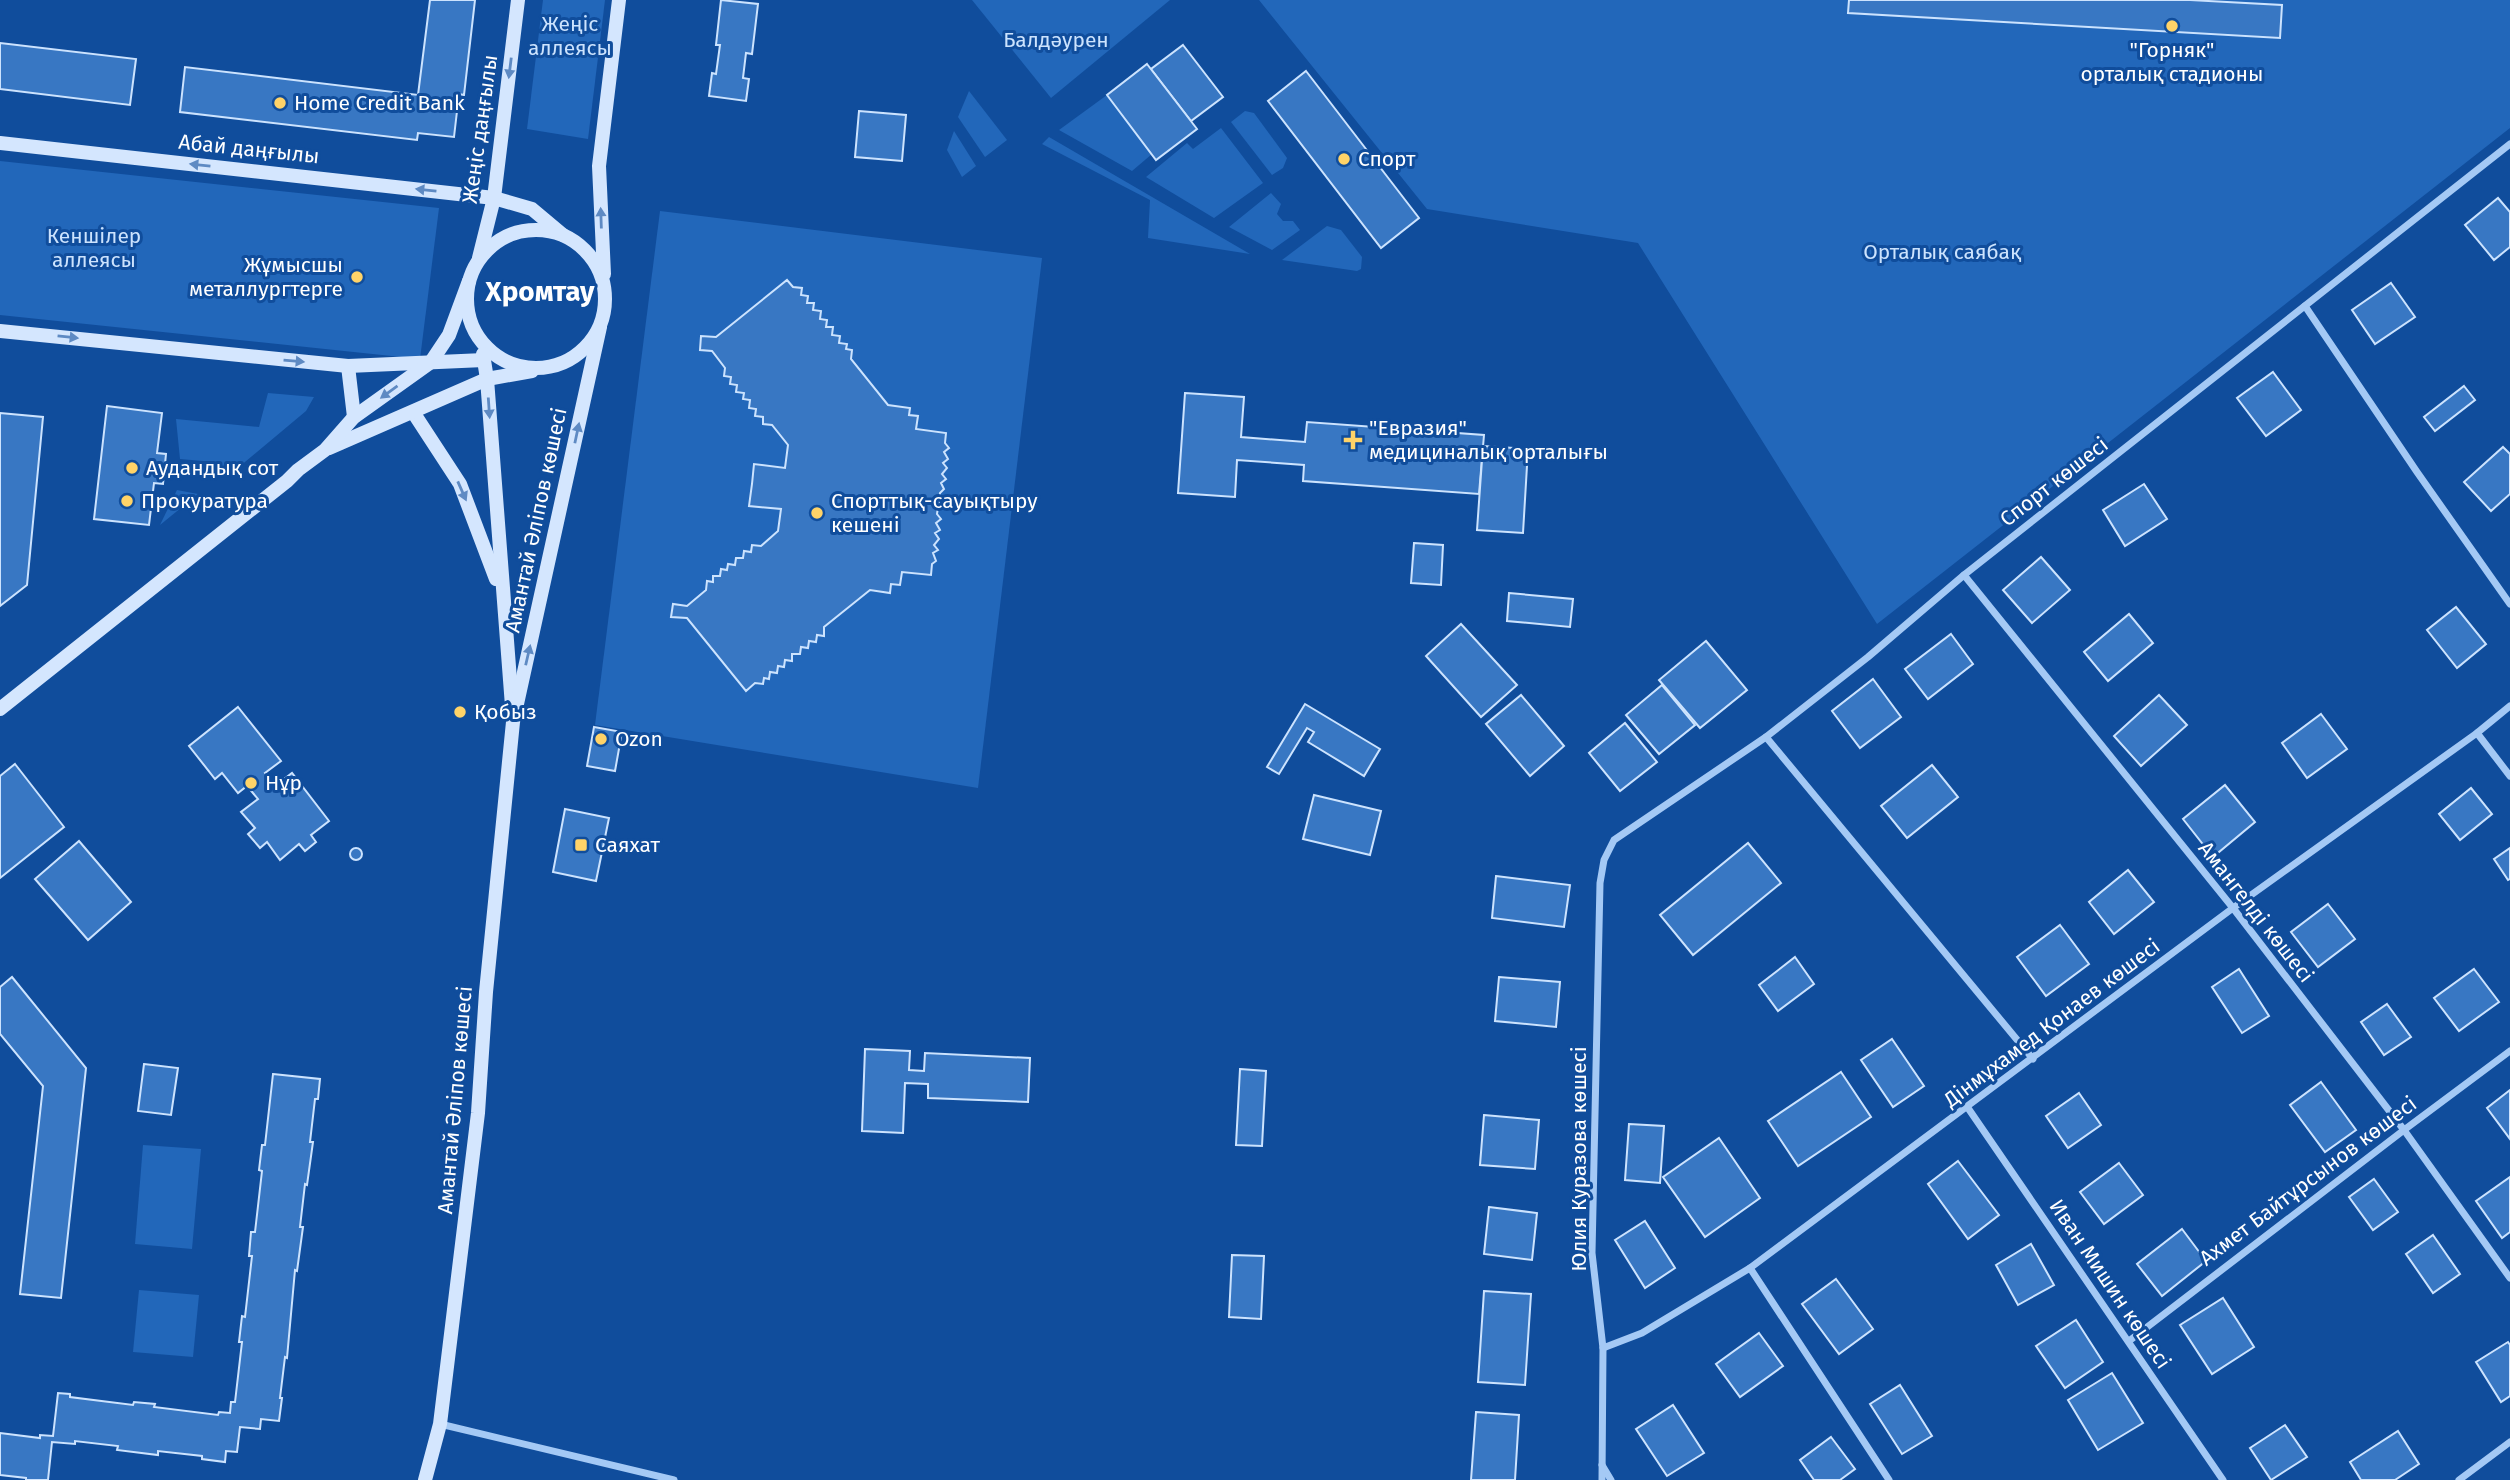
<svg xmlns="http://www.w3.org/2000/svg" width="2510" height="1480" font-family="'Fira Sans',sans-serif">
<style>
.green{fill:#2267ba}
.building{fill:#3877c3;stroke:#cce3fe;stroke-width:2}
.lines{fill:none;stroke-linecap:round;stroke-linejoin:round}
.street{stroke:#a4c9f5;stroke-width:7}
.secondary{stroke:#d4e6fe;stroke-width:14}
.oneway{fill:#5e8ac3}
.poi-dot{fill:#ffd368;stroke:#104d9c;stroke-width:2.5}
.labels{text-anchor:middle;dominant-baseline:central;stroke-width:6;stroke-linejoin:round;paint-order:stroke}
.park-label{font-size:21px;fill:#cce3fe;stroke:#104d9c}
.poi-label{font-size:21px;fill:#fff;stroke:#104d9c;text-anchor:start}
.street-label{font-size:21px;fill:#fff;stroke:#104d9c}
.district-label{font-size:28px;font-weight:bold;fill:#fff;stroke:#104d9c}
</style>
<rect width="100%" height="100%" fill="#104d9c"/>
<!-- green -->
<g class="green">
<path d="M543 0H605L588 139 527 129Z"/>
<path d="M972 0H1170L1051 98Z"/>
<path d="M1259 0H2510V128L1877 624 1638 243 1427 209Z"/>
<path d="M969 91 1007 140 985 157 958 117Z"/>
<path d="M1107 95 1152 154 1132 171 1059 130Z"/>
<path d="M1245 111 1254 113 1287 158 1283 168 1272 175 1231 122Z"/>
<path d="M1221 128 1263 183 1214 218 1146 177 1187 143 1193 149Z"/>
<path d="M954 131 976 166 962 177 947 150Z"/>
<path d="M1049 137 1250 254 1148 238 1150 200 1042 144Z"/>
<path d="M0 161 439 208 420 359 0 315Z"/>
<path d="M1271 193 1281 204 1277 214 1283 221H1293L1300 230 1272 250 1229 227Z"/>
<path d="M660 211 1042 258 978 788 595 725Z"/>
<path d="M1327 226 1341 230 1362 257 1361 269 1357 271 1282 260Z"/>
<path d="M268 393 314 397 306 411 227 477 214 462 180 459 176 419 259 427Z"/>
<path d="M177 490 198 494 160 525Z"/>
<path d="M143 1145 201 1149 192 1249 135 1244Z"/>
<path d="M139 1290 199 1295 193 1357 133 1352Z"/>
</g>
<!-- building -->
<g class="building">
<path d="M430 0H475L464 95 459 94 454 137 418 133 417 140 180 112 185 67 418 95Z"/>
<path d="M721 0 758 4 752 54 746 53 743 78 749 79 746 101 709 96 712 73 716 74 720 45H716Z"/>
<path d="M1849 0H2190L2282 5 2280 38 1848 13Z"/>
<path d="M0 43 136 59 130 105 0 89Z"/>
<path d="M1183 45 1223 97 1191 121 1151 69Z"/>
<path d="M1147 64 1197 129 1156 160 1107 95Z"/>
<path d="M1306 71 1419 218 1381 248 1268 101Z"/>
<path d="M859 111 906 115 902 161 855 157Z"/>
<path d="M2498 198 2510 212V247L2494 260 2465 225Z"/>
<path d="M787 280 793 287 802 288 801 295 808 296 807 303H814L813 310 821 311 820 319 827 320 826 327H833L832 335 840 336 839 343 847 344 846 349 852 350 851 359 888 405 910 408 909 415 918 416 916 429 946 433 945 443 949 448 944 452 948 459 943 463 947 468 942 474 946 479 941 483 944 489 940 493 937 514 941 519 936 523 940 530 935 533 939 539 934 545 938 550 933 553 936 561 932 564 931 575 902 572 900 585 891 584 890 593 870 590 824 627V636L817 635 816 642 809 641 808 648 801 647 800 654H792V661L785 660 784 667 778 666 777 673 770 672 769 679 764 678 763 684 755 683 746 691 687 618 671 617 673 604 687 606 706 590 707 581 713 582V576H720L721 569 727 570 728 564 735 565 736 558H743L744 551 751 552 752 545 761 546 778 531 781 509 749 506 752 484 754 464 785 468 788 445 772 425 763 424V417L755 416 756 409 749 408 750 400 743 399 744 393 736 392 737 385 730 384 731 377 724 376 725 368 712 351 700 350 701 336 716 337Z"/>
<path d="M2391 283 2415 317 2375 344 2352 310Z"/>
<path d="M2273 372 2301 410 2266 436 2237 398Z"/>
<path d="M2464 386 2475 400 2435 431 2424 417Z"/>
<path d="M1185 393 1244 397 1241 437 1305 442 1307 422 1484 435 1479 494 1303 481 1304 465 1237 460 1235 497 1178 493Z"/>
<path d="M107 406 162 413 157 453 166 454 163 484 154 483 149 525 94 519Z"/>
<path d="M0 413 43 417 27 585 0 606Z"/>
<path d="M1483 446 1528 449 1523 533 1477 530Z"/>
<path d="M2503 447 2510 454V494L2491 511 2464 482Z"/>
<path d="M2144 484 2167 519 2125 546 2103 510Z"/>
<path d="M1414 543 1443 545 1441 585 1411 583Z"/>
<path d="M2041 557 2070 590 2032 623 2003 590Z"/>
<path d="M1509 593 1573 599 1570 627 1507 621Z"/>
<path d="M2456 607 2486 644 2457 668 2427 630Z"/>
<path d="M2129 614 2153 643 2108 681 2084 652Z"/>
<path d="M1461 624 1517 685 1481 717 1426 656Z"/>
<path d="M1951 634 1973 664 1928 699 1905 669Z"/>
<path d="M1706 641 1747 690 1700 728 1659 680Z"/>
<path d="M1873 679 1901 717 1860 748 1832 711Z"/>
<path d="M1662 685 1695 725 1659 754 1626 715Z"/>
<path d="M1521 695 1564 746 1530 776 1486 724Z"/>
<path d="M2159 695 2187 725 2141 766 2114 736Z"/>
<path d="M1305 704 1380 749 1364 776 1308 742 1314 732 1307 728 1279 774 1267 767Z"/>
<path d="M238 707 281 761 265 773 275 786 292 773 329 821 311 835 316 842 305 851 299 844 280 860 267 842 260 848 248 834 255 828 241 812 258 799 247 786 238 793 222 773 215 779 189 746Z"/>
<path d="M2321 714 2347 749 2307 778 2282 743Z"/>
<path d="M1625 723 1657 762 1620 791 1589 753Z"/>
<path d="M594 727 622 732 615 771 587 766Z"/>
<path d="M15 764 64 827 0 878V776Z"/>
<path d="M1932 765 1958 797 1907 838 1881 806Z"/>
<path d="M2225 785 2255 822 2213 857 2183 819Z"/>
<path d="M2471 788 2492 814 2460 840 2439 814Z"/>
<path d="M1314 795 1381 811 1370 855 1303 839Z"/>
<path d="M565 809 609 818 596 881 553 872Z"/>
<path d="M79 841 131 902 88 940 35 879Z"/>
<path d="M1748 843 1781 883 1693 955 1660 915Z"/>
<circle cx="356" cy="854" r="6"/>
<path d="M2510 848V879L2508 880 2494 859Z"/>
<path d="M2128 870 2154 902 2114 934 2089 902Z"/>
<path d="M1496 876 1570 885 1564 927 1492 918Z"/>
<path d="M2328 904 2355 939 2318 967 2291 932Z"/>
<path d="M2060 925 2089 964 2046 996 2017 957Z"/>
<path d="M1795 957 1814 984 1778 1011 1759 985Z"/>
<path d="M2239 969 2269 1016 2242 1033 2212 987Z"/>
<path d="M2474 969 2499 1002 2459 1031 2434 998Z"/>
<path d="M12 977 86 1068 61 1298 20 1294 43 1086 0 1034V987Z"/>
<path d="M1499 977 1560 982 1556 1027 1495 1021Z"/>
<path d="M2387 1004 2411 1037 2384 1055 2361 1022Z"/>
<path d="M1892 1039 1924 1086 1893 1107 1861 1060Z"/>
<path d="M865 1049 910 1051 909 1070 924 1071 925 1053 1030 1058 1028 1102 928 1098V1084L905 1083 903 1133 862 1131Z"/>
<path d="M144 1064 178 1068 171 1115 138 1111Z"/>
<path d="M1240 1069 1266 1071 1262 1146 1236 1145Z"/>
<path d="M1841 1072 1871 1117 1798 1166 1768 1121Z"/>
<path d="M273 1074 320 1079 318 1099H315L310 1142H313L307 1185 305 1184 300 1227H303L297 1271 295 1270 287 1358 285 1357 280 1398H282L279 1421 261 1419 260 1429 240 1427 237 1452 226 1451 225 1462 202 1459V1456L158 1451V1455L117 1450 118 1446 75 1441V1444L52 1442 48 1480H26V1478L0 1475V1433L40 1438V1435L53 1436 58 1393 70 1394V1397L133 1405 134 1402 155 1404 154 1407 218 1415 219 1412 230 1413 231 1402H235L242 1342H239L242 1316 245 1317 252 1256H249L251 1232H255L262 1171 259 1170 262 1145H265Z"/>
<path d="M2321 1082 2356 1130 2325 1152 2290 1105Z"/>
<path d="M2510 1090V1139L2487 1108Z"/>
<path d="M2079 1093 2101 1125 2068 1148 2046 1116Z"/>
<path d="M1484 1115 1539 1120 1535 1169 1480 1165Z"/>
<path d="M1629 1124 1664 1126 1660 1183 1625 1180Z"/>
<path d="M1719 1138 1760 1198 1705 1237 1663 1177Z"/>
<path d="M1958 1161 1999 1215 1968 1239 1928 1184Z"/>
<path d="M2119 1163 2143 1195 2104 1224 2080 1192Z"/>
<path d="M2510 1177V1232L2502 1238 2476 1201Z"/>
<path d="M2374 1179 2398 1212 2373 1230 2349 1197Z"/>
<path d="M1489 1207 1537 1213 1532 1260 1484 1254Z"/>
<path d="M1645 1221 1675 1268 1645 1288 1615 1240Z"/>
<path d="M2182 1229 2206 1261 2162 1296 2137 1264Z"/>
<path d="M2433 1235 2460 1274 2433 1293 2406 1254Z"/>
<path d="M2031 1244 2054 1285 2018 1305 1996 1265Z"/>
<path d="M1232 1255 1264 1256 1261 1319 1229 1317Z"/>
<path d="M1836 1279 1873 1329 1839 1354 1802 1304Z"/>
<path d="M1484 1291 1531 1294 1525 1385 1478 1382Z"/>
<path d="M2223 1298 2254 1347 2212 1374 2180 1325Z"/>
<path d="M2076 1320 2103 1362 2065 1388 2036 1346Z"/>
<path d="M1759 1333 1783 1366 1740 1397 1716 1364Z"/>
<path d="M2508 1342 2510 1345V1396L2501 1402 2476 1362Z"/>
<path d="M2112 1373 2143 1423 2098 1450 2068 1400Z"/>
<path d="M1900 1385 1932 1436 1902 1454 1870 1404Z"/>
<path d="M1673 1405 1704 1453 1667 1476 1636 1429Z"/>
<path d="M1476 1412 1519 1415 1515 1480H1471Z"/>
<path d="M2285 1425 2307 1457 2271 1480 2250 1448Z"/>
<path d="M2398 1431 2419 1464 2395 1480H2361L2350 1462Z"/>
<path d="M1831 1437 1855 1469 1840 1480H1814L1800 1460Z"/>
</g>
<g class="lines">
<!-- street -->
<g class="street">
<path d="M2305 306 2417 472 2510 604"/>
<path d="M1964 575 2233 908 2404 1130 2510 1278"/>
<path d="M2477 733 2510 776"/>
<path d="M1766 737 2033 1059"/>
<path d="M1968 1108 2223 1480"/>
<path d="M1750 1268 1889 1480"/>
<path d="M2129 1341 2404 1130 2510 1051"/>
<path d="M1603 1348 1642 1333 1750 1268 2233 908 2477 733 2510 706"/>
<path d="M440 1424 674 1480"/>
<path d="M1602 1465 1611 1480"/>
<path d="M1602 1480 1603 1348 1592 1253 1600 883 1604 860 1614 840 1766 737 1868 657 1964 575 2510 144"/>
<path d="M2459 1480 2510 1442"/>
</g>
<!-- secondary -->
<g class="secondary">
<path d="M0 143 494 198 532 209 563 235"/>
<circle cx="536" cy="299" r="69"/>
<path d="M479 258 494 198 518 0"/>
<path d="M604 274 599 166 619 0"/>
<path d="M0 331 348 366 484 360"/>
<path d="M483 354 487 379 512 706"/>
<path d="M348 366 354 417"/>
<path d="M413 412 460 484 496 579"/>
<path d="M329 448 487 379 532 371"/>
<path d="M0 709 287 481 298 470 325 450 354 417 431 362 449 335 469 281"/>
<path d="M425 1480 440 1424 478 1113 486 992 513 722 600 327"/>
</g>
</g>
<!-- one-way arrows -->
<defs><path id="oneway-solid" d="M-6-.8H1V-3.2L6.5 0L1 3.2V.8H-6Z" transform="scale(1.75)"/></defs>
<g class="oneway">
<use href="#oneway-solid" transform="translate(510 68) rotate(97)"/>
<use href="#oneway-solid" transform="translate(200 165) rotate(-174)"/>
<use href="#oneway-solid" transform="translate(426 190) rotate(-174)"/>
<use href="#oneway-solid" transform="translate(601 218) rotate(-92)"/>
<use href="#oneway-solid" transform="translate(68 337) rotate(6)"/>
<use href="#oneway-solid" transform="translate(294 361) rotate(5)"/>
<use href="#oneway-solid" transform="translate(389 392) rotate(144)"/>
<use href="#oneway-solid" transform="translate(489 408) rotate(86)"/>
<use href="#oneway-solid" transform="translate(577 433) rotate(-78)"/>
<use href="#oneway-solid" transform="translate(462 491) rotate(66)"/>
<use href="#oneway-solid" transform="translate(528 655) rotate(-77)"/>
</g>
<!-- markers -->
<g class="poi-dot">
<circle cx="2172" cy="26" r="7"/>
<circle cx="280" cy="103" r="7"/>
<circle cx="1344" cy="159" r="7"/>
<circle cx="357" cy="277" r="7"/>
<path d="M1349.5 429.5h7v7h7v7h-7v7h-7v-7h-7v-7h7z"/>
<circle cx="132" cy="468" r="7"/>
<circle cx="127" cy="501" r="7"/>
<circle cx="817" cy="513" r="7"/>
<circle cx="460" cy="712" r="7"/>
<circle cx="601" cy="739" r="7"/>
<circle cx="251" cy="783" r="7"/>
<rect x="574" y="838" width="14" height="14" rx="3.5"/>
</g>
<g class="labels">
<!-- park labels -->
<g class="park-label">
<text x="570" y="24">Жеңіс<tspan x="570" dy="24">аллеясы</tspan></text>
<text x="1056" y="40">Балдәурен</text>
<text x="94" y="236">Кеншілер<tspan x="94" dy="24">аллеясы</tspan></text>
<text x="1942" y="252">Орталық саябақ</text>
</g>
<!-- poi labels -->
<g class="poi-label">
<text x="2172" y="50" text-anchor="middle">"Горняк"<tspan x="2172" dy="24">орталық стадионы</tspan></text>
<text x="294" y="103">Home Credit Bank</text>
<text x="1358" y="159">Спорт</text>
<text x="343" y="265" text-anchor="end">Жұмысшы<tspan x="343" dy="24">металлургтерге</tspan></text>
<text x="1369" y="428">"Евразия"<tspan x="1369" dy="24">медициналық орталығы</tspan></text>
<text x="146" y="468">Аудандық сот</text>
<text x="141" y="501">Прокуратура</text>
<text x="831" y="501">Спорттық-сауықтыру<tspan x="831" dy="24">кешені</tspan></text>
<text x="474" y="712">Қобыз</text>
<text x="615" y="739">Ozon</text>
<text x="265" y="783">Нұр</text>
<text x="595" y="845">Саяхат</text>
</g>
<!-- street labels -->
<g class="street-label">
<text transform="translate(480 129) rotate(-82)">Жеңіс даңғылы</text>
<text transform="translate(249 149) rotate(6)">Абай даңғылы</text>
<text transform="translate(2054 482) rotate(-38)">Спорт көшесі</text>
<text transform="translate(536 520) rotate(-78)">Амантай Әліпов көшесі</text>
<text transform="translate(2256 912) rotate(52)">Амангелді көшесі</text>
<text transform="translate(2052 1023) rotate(-37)">Дінмұхамед Қонаев көшесі</text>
<text transform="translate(455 1100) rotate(-85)">Амантай Әліпов көшесі</text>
<text transform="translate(1579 1159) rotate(-90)">Юлия Куразова көшесі</text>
<text transform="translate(2308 1181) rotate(-37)">Ахмет Байтұрсынов көшесі</text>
<text transform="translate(2110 1284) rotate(56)">Иван Мишин көшесі</text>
</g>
<!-- district labels -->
<g class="district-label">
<text x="540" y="291">Хромтау</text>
</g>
</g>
</svg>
